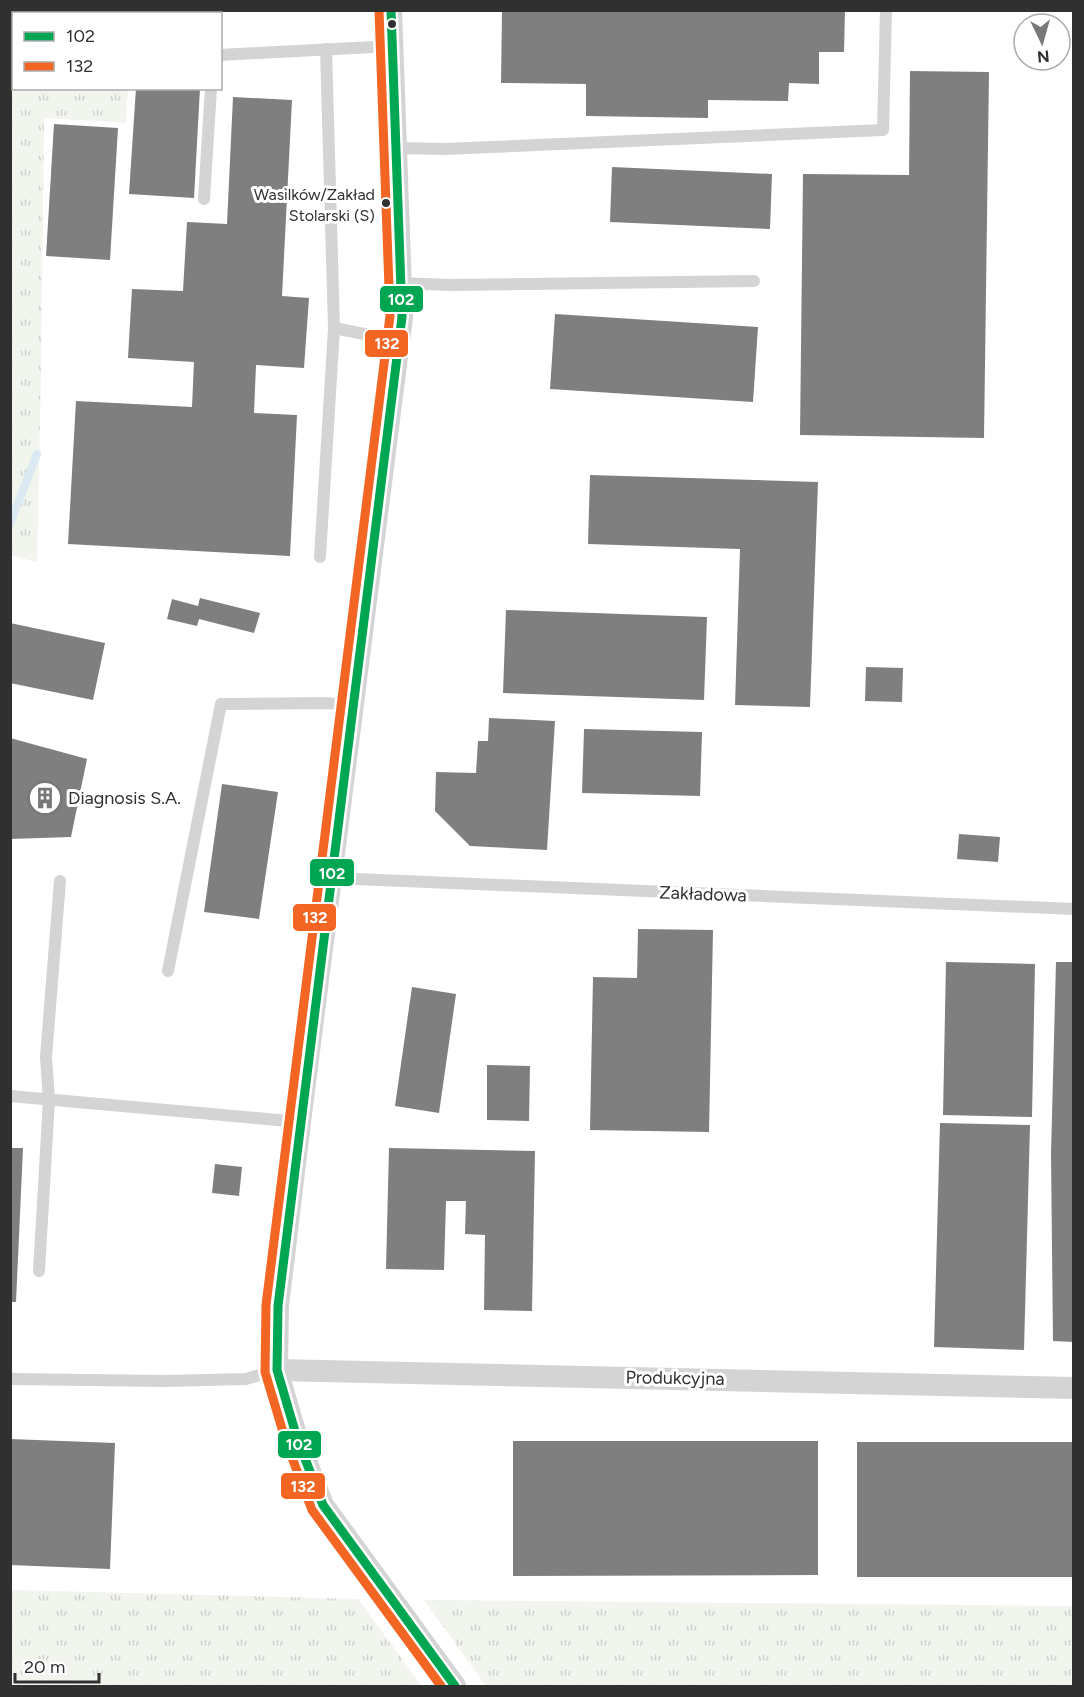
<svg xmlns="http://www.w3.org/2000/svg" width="1084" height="1697" font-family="Figtree,sans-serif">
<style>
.grass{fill:url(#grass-tufts)}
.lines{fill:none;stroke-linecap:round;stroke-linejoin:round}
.stream{stroke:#dbe9f2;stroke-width:8}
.building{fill:#7f7f7f}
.service{stroke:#d4d4d4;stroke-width:12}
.minor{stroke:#d4d4d4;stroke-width:22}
.bus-1-casing{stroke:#fff;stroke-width:14}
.bus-2-casing{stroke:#fff;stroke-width:14}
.bus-1{stroke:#00a651;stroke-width:9}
.bus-2{stroke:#f26522;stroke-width:9}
.bus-dot{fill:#303030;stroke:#fff;stroke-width:2}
.labels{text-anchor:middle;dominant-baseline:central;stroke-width:6;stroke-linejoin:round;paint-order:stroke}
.bus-label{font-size:16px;fill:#303030;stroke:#fff;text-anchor:end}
.poi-label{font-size:18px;fill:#303030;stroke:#fff;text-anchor:start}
.street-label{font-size:18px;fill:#303030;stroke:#fff}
.line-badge{stroke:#fff;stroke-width:2}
.badge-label{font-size:16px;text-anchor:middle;font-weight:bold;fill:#fff}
</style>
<defs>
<pattern id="grass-tufts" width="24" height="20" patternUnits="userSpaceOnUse" patternTransform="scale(1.5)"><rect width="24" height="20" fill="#f1f5ed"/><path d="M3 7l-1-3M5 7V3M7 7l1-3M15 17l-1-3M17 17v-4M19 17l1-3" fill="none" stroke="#cfd2cc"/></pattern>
</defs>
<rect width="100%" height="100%" fill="#fff"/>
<!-- grass -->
<g class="grass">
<path d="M10 11H132V14H14V88L128 89 126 123 44 118 41 374 37 562 10 555Z"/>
<path d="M11 1590 358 1599 422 1686H11Z"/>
<path d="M424 1600 1073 1606V1686H486Z"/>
</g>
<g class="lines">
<!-- stream -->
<g class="stream">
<path d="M117 14V10"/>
<path d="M10 524 37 454"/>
</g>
</g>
<!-- building -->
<g class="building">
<path d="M502 10H845L844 52H819V84L789 83 788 101 708 100V118L586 116V84L501 83Z"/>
<path d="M910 71 989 72 984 438 800 435 803 174 909 175Z"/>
<path d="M136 88H200L194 198 129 194Z"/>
<path d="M233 97 292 100 282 296 309 298 304 368 256 365 254 413 297 415 290 556 68 544 76 401 192 407 194 362 128 358 132 289 183 291 187 222 227 224Z"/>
<path d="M54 124 118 128 110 260 46 256Z"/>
<path d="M612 167 772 174 770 229 610 222Z"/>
<path d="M555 314 758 327 753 402 550 389Z"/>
<path d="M590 475 818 482 810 707 735 705 740 549 588 544Z"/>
<path d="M200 598 260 613 254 633 199 619 197 626 167 619 172 599 198 606Z"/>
<path d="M506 610 707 617 704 700 503 693Z"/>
<path d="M10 623 105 643 93 700 10 683Z"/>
<path d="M866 667 903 668 902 702 865 701Z"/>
<path d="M489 718 555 721 547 850 470 846 435 811 436 772 476 773 478 741H488Z"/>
<path d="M584 729 702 732 700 796 582 793Z"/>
<path d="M10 738 87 759 71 837 10 839Z"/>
<path d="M222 784 278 792 259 919 204 912Z"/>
<path d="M959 834 1000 837 998 862 957 859Z"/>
<path d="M638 929 713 930 709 1132 590 1130 593 977 637 978Z"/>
<path d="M946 962 1035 964 1032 1117 943 1115Z"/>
<path d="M1056 962H1074V1342L1053 1341 1051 1154Z"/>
<path d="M412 987 456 994 439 1113 395 1106Z"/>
<path d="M487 1065 530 1066 529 1121 487 1120Z"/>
<path d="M940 1123 1030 1125 1024 1350 934 1347Z"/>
<path d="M10 1148H23L16 1302H10Z"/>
<path d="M389 1148 535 1151 532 1311 484 1310 485 1235 465 1234 466 1201H446L444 1270 386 1269Z"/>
<path d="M215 1164 242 1167 239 1196 212 1193Z"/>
<path d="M10 1439 115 1443 110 1569 10 1565Z"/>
<path d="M513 1441H818V1575L513 1576Z"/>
<rect x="857" y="1442" width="217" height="135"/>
</g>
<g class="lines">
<!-- service -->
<g class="service">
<path d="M220 55 392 46"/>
<path d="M396 148 444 149 883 130 886 10"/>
<path d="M204 199 211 88"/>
<path d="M400 283 448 285 754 281"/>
<path d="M334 328 399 341"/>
<path d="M320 557 334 328 326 49"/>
<path d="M332 878 1074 909"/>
<path d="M168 971 221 704 324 703 352 705"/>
<path d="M10 1096 300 1122"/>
<path d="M39 1271 49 1100 46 1057 60 881"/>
<path d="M10 1379 165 1381 246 1379 277 1370"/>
</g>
<!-- minor -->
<g class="minor">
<path d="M391 10 402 317 300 1122 278 1306 277 1370 297 1438 323 1505 455 1686"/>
<path d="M277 1370 1074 1388"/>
</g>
<defs>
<path id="bus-1" d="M391 10 402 317 278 1306 277 1370 297 1438 323 1505 455 1686"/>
<path id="bus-2" d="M379 10 390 316 266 1305 265 1372 286 1442 312 1510 441 1686"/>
</defs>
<!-- bus-1 casing -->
<use href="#bus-1" class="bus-1-casing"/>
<!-- bus-2 casing -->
<use href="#bus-2" class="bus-2-casing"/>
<!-- bus-1 -->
<use href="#bus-1" class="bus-1"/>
<!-- bus-2 -->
<use href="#bus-2" class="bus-2"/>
</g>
<!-- icons -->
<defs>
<symbol id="building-ring" viewBox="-11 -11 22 22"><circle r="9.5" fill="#fff" stroke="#787878" stroke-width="1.5"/><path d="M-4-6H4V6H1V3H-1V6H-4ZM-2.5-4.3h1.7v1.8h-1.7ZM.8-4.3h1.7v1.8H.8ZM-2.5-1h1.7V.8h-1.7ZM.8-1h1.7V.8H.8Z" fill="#787878"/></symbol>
</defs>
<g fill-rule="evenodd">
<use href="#building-ring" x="26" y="779" width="38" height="38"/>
</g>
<!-- markers -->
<g class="bus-dot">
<circle cx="392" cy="24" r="5"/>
<circle cx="386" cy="203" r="5"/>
</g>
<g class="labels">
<!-- bus labels -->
<g class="bus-label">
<text x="375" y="194">Wasilków/Zakład<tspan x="375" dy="21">Stolarski (S)</tspan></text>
</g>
<!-- poi labels -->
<g class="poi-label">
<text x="68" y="798">Diagnosis S.A.</text>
</g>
<!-- street labels -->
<g class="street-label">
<text transform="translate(703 894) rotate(2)">Zakładowa</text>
<text transform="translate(675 1378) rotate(1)">Produkcyjna</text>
</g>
</g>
<g class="line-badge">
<rect x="379" y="285" width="45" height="28" rx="6" fill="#00a651"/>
<rect x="364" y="329" width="45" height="29" rx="6" fill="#f26522"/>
<rect x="309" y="858" width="46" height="29" rx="6" fill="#00a651"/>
<rect x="292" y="903" width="45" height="29" rx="6" fill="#f26522"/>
<rect x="277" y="1430" width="45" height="29" rx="6" fill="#00a651"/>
<rect x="280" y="1472" width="46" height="28" rx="6" fill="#f26522"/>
</g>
<g class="badge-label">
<text x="401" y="305">102</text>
<text x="387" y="349">132</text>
<text x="332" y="879">102</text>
<text x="315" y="923">132</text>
<text x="299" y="1450">102</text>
<text x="303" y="1492">132</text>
</g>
<!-- border -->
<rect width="1084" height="1697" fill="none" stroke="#303030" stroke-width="24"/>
<!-- legend -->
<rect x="12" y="12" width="210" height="78" fill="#ffffff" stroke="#acacac" stroke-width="1.5"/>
<rect x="24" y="32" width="30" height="9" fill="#00a651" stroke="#acacac" stroke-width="1.5"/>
<text x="66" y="42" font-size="18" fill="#303030">102</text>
<rect x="24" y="62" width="30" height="9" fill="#f26522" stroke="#acacac" stroke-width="1.5"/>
<text x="66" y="72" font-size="18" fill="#303030">132</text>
<!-- north arrow -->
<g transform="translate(1042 42) rotate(175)"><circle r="28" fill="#ffffff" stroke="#acacac" stroke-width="1.5"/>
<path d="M0-4.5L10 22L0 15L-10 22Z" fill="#787878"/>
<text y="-9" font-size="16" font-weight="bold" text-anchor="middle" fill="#303030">N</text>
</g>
<!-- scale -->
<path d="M15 1673v9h84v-9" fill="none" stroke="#303030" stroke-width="3"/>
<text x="24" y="1673" font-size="18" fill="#303030" stroke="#ffffff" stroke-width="4.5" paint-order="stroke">20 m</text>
</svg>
